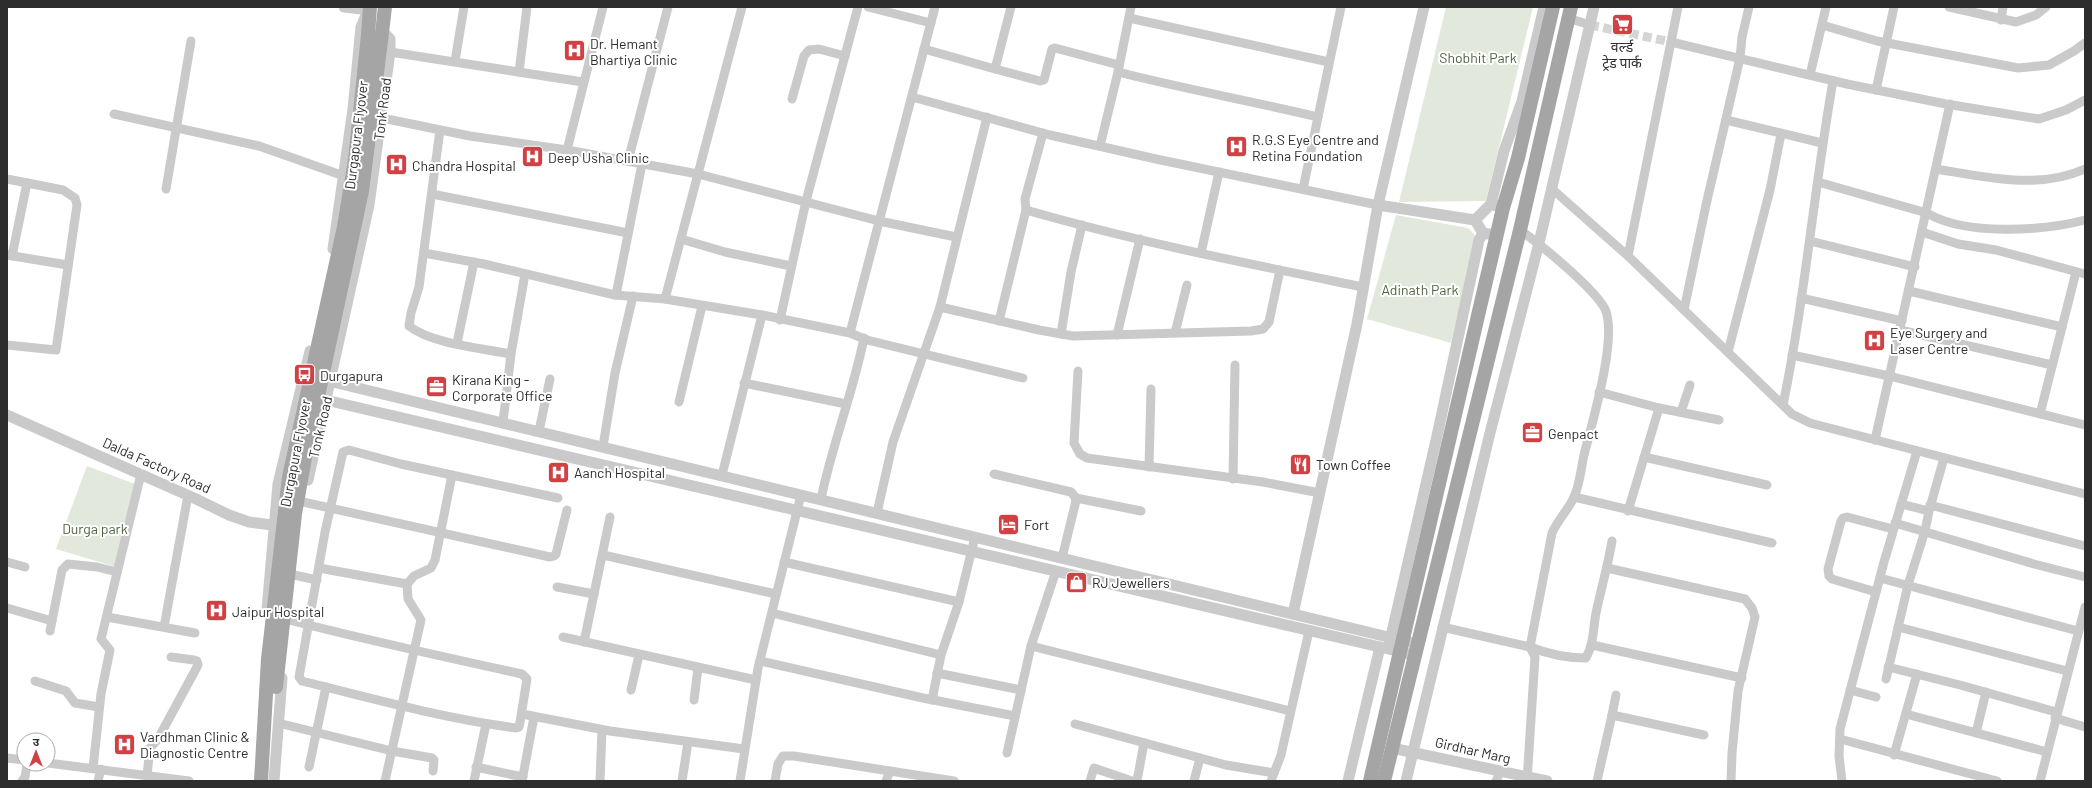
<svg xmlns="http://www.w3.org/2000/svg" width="2092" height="788" font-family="Barlow,'Noto Sans Devanagari',sans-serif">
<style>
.green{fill:#e2e9dc}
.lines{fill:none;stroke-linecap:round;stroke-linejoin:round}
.minor-tunnel{stroke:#d5d5d5;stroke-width:9;stroke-dasharray:9 4.5;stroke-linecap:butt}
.minor{stroke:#cacaca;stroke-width:9}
.tertiary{stroke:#cacaca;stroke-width:11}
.primary{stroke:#a5a5a5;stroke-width:14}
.primary-bridge{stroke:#a5a5a5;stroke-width:14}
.labels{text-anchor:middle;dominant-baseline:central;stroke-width:4;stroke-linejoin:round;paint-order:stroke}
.poi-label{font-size:14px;fill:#2d2d2d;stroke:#fff;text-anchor:start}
.park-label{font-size:14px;fill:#4e633f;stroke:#fff}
.street-label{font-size:14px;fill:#2d2d2d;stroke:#fff}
</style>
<rect width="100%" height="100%" fill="#fff"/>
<!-- green -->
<g class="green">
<path d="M1446 7H1533L1486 201 1399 202Z"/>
<path d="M1396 215 1468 228 1474 234 1476 239 1451 343 1367 319Z"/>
<path d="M87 466 135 484 116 567 56 549Z"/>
</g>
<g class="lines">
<!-- minor-tunnel -->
<path class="minor-tunnel" d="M1590 25 1671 42"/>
<!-- minor -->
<g class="minor">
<path d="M742 7 665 299 762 315 850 333 867 340 1023 378"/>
<path d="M868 7 931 23"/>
<path d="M1949 7 2016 22 2036 15 2046 7"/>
<path d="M1129 18 1329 62"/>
<path d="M1568 18 1590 25"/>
<path d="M2001 20 2003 7"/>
<path d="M1822 25 1877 41 2018 68 2049 65 2074 51 2085 43"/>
<path d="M1671 42 1847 84 1946 104 2039 119 2066 110 2085 100"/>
<path d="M924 49 995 69 1011 7"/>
<path d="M390 52 583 82"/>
<path d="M455 61 464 7"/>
<path d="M995 69 1040 81 1044 80 1052 49 1055 48 1119 65"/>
<path d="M519 72 527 7"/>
<path d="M1118 72C1184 89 1252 101 1318 117"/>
<path d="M1810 75 1826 7"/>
<path d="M1876 90 1894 7"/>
<path d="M912 97 1050 135 1156 159 1378 205"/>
<path d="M792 99 804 56 809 50 819 49 845 56"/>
<path d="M114 114 259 146 344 176"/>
<path d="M382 118 470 136 567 150 698 174 879 221 956 237"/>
<path d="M1726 120 1822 143"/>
<path d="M440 130 419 287 411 313 409 326C432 344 481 348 511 354"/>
<path d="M1100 146 1118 72 1131 7"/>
<path d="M567 150 603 7"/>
<path d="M628 161 668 7"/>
<path d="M1936 169C1985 177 2038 190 2085 169"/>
<path d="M7 179 63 190 75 198 77 205 56 350 7 345"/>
<path d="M1818 182 1927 213C1965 236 2043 231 2085 220"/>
<path d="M1551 188 1628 256 1792 414 1810 423 2085 494"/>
<path d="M166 189 191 41"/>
<path d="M1303 189 1341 7"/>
<path d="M432 194 628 233"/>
<path d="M1026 210C1137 242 1250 264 1363 287"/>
<path d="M1922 232 1958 244 1996 250 2085 274"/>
<path d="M681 239 725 252 791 266"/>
<path d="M1810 241 1915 267"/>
<path d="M424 253 484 264 615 295 665 299"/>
<path d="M1201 253 1219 172"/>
<path d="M7 255 68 265"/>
<path d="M12 256 27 183"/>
<path d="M1628 256 1678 7"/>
<path d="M1909 291 2062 327"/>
<path d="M616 295 642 164"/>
<path d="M1801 298 1902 321"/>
<path d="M940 307 1039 330 1073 336 1251 331 1263 329 1269 322 1280 270"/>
<path d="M1684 310 1706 205 1740 58 1742 37 1749 7"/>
<path d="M780 320 806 201 858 7"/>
<path d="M999 321 1026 210 1025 199 1043 133"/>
<path d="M1900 330 2052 365"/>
<path d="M850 333 935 7"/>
<path d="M1175 333 1187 285"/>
<path d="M1061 334 1071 272 1082 225"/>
<path d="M1117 335 1140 239"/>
<path d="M457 343 474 262"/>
<path d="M1728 352 1770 190 1781 134"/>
<path d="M1792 355 1889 376 2085 425"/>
<path d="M1078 371 1074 443 1080 454 1087 458 1263 482 1320 493"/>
<path d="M744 383 846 404"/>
<path d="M1599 392 1659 408 1719 420"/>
<path d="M679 402 702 306"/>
<path d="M1783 405C1805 298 1814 189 1833 81"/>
<path d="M1681 412 1690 385"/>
<path d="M2040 414 2076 272"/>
<path d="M503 422 511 354 525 274"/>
<path d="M539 431 550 379"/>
<path d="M1875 440 1950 104"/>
<path d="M603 446 615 373 633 296"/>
<path d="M1644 457 1767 485"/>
<path d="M1149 467 1151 389"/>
<path d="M994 474 1071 492 1076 498 1075 505 1062 558"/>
<path d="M722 475 762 315"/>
<path d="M1233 479 1235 365"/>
<path d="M1574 497 1772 543"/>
<path d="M1076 498 1141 511"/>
<path d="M821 499C832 445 853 393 864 338"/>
<path d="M303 502 550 557 554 556 556 554 567 510"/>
<path d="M1901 504 1929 511"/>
<path d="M1930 505 2085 546"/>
<path d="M1628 511 1659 408"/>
<path d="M877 513 893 442 940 307 987 117"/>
<path d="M1895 523 2034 564 2085 577"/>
<path d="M603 555 776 594"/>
<path d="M7 562 25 567"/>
<path d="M784 562 959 602"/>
<path d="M319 568 407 584"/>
<path d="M1607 568 1745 599 1752 608 1755 617 1738 691 1732 753 1731 781"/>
<path d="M294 575 317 580"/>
<path d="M1880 578 2078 631"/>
<path d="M557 587 594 594"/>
<path d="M1876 592 1832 579 1829 576 1828 569 1841 521 1843 518 1847 517 1893 529"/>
<path d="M7 608 52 621"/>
<path d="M772 613 941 655"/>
<path d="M107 617 195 633"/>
<path d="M289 620C366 640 444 657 522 674L527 679 520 722 519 727 516 728C443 718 373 699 302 681L299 677 325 532 343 452 349 450 401 464 558 498"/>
<path d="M164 627 188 495"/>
<path d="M1442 627 1530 647 1552 533C1558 519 1569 509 1574 497 1580 484 1581 468 1584 455 1592 423 1618 337 1605 309 1594 288 1540 244 1520 230"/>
<path d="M1898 627 2067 671"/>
<path d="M50 631 62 570 68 564 97 567 117 572"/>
<path d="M563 637 756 680"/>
<path d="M584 642 610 517"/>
<path d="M1592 645 1742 678"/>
<path d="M1031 646 1290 711"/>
<path d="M1530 647C1548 654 1566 658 1586 658 1594 643 1593 629 1596 613 1601 589 1608 565 1612 541"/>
<path d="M760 661 923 698 1015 716"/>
<path d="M1888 667 1960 685 2056 712"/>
<path d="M937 673 1021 690"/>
<path d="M1886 679 1908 585 1925 531 1929 511 1944 458"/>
<path d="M35 681 66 691 75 703 99 707"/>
<path d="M631 690 639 655"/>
<path d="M1850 690 1876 697"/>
<path d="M694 700 698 668"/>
<path d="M932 700 941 655 959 602 975 537"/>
<path d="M522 714 610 731 744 749"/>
<path d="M1906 714 2047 752"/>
<path d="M1612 715 1616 695"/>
<path d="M2055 718 2085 727"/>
<path d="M278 723 392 751 432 758 434 760 433 771"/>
<path d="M1075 724 1226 765 1274 773"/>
<path d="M1976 733 1986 692"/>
<path d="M1840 739 1997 781"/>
<path d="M1007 753 1031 646 1056 571"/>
<path d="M1894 755 1917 674"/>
<path d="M7 758 24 760"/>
<path d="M48 763 189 781"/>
<path d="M309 767 326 687"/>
<path d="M476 767 523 777"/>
<path d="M93 768 101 694 110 650 101 639 141 474"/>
<path d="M147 775 150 748 158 739 198 665 197 661 194 660 171 657"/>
<path d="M22 781 25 777 27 764"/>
<path d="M98 781 101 769"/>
<path d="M385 781 421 620 408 599 407 584 414 576 431 568 435 560 452 475"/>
<path d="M474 781 486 724"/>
<path d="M522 781 534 717"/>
<path d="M600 781 602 730"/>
<path d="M682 781 688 742"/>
<path d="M740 781 758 668 801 495"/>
<path d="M775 781 778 764 783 756H794L954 781"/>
<path d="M886 781 890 771"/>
<path d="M1090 781 1094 768 1132 781"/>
<path d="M1137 781 1144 743"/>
<path d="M1194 781 1200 758"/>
<path d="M1271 781 1281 755 1309 631"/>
<path d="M1496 781 1500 772"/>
<path d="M1527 781 1535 657 1530 647"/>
<path d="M1597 781 1612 715 1704 735"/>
<path d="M1842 781 1839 756 1840 729 1884 562 1917 451"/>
<path d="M2040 781 2085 607"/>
</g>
<!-- tertiary -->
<g class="tertiary">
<path d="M344 7 370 10"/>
<path d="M1491 204 1504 151 1522 101 1544 7"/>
<path d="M1378 205 1475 220 1483 233 1489 234"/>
<path d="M1475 220 1491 204 1497 206"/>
<path d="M333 249 353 109 361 27 367 13"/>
<path d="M304 375 1417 644"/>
<path d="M300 394 1414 655"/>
<path d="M7 415 194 498 229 515 249 522 279 526"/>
<path d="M308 480 369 205 390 52V39L382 31"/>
<path d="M267 610 278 484 310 351"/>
<path d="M1293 614 1357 324 1378 205 1424 7"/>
<path d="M1389 645 1437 436 1479 240 1483 233"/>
<path d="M1392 748 1547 781"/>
<path d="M274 781 282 678"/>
<path d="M1348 781 1380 647"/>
<path d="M1406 781 1490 433 1539 243 1594 7"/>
</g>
<!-- primary -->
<g class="primary">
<path d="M368 35 370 7"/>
<path d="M381 41 385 7"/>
<path d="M1370 781 1503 208 1518 158 1553 7"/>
<path d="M1384 781 1520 230 1571 7"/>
</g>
<!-- primary-bridge -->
<g class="primary-bridge">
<path d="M276 687 295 514 306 452 362 191 381 41"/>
<path d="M261 781 268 659 289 477 344 227 355 160 368 35"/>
</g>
</g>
<!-- icons -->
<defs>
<symbol id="supermarket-square" viewBox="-11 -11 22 22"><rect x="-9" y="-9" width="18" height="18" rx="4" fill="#d14143" stroke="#fff"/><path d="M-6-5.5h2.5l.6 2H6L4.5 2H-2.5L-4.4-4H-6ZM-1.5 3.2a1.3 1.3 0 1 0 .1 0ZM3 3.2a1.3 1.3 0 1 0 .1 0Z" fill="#fff"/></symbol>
<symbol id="hospital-square" viewBox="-11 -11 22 22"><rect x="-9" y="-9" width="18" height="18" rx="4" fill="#d14143" stroke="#fff"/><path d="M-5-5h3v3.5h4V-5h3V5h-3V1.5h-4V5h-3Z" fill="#fff"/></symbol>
<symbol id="bus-square" viewBox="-11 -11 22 22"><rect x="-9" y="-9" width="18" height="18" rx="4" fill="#d14143" stroke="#fff"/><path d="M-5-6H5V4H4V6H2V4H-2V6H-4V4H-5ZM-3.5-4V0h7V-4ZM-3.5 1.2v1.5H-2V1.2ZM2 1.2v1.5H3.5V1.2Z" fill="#fff"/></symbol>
<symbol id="office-square" viewBox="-11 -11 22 22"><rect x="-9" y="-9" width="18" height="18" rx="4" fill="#d14143" stroke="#fff"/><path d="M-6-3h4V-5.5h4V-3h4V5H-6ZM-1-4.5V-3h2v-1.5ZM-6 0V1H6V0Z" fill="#fff"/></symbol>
<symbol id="restaurant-square" viewBox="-11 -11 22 22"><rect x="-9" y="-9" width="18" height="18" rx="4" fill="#d14143" stroke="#fff"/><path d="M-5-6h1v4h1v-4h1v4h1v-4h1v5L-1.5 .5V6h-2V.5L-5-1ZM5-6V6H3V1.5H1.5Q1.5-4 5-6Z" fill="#fff"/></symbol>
<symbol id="hotel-square" viewBox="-11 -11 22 22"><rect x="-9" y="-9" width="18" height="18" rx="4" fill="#d14143" stroke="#fff"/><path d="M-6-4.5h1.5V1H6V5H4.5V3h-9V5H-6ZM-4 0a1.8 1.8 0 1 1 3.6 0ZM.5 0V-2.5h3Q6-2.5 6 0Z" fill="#fff"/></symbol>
<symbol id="shop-square" viewBox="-11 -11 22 22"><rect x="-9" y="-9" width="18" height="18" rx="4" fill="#d14143" stroke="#fff"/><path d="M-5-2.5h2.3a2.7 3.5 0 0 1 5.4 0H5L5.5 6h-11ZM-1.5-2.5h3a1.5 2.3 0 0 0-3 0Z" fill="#fff"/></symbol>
</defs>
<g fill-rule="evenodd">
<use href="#supermarket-square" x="1610" y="12" width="25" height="25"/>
<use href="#hospital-square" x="562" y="38" width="25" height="25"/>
<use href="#hospital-square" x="1224" y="134" width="25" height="25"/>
<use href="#hospital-square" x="520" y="144" width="25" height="25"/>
<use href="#hospital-square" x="384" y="152" width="25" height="25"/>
<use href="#hospital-square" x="1862" y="328" width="25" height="25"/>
<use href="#bus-square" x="292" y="362" width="25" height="25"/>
<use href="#office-square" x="424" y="374" width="25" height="25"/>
<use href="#office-square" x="1520" y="420" width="25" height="25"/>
<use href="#restaurant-square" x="1288" y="452" width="25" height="25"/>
<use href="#hospital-square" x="546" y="460" width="25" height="25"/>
<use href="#hotel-square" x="996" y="512" width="25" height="25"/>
<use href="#shop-square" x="1064" y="570" width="25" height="25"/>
<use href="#hospital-square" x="204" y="598" width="25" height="25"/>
<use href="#hospital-square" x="112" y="732" width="25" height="25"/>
</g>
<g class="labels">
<!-- poi labels -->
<g class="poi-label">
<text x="590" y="43">Dr. Hemant<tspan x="590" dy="16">Bhartiya Clinic</tspan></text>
<text x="1622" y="46" text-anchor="middle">वर्ल्ड<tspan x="1622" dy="16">ट्रेड पार्क</tspan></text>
<text x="1252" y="139">R.G.S Eye Centre and<tspan x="1252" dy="16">Retina Foundation</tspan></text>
<text x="548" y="157">Deep Usha Clinic</text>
<text x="412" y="165">Chandra Hospital</text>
<text x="1890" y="332">Eye Surgery and<tspan x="1890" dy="16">Laser Centre</tspan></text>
<text x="320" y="375">Durgapura</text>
<text x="452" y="379">Kirana King -<tspan x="452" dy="16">Corporate Office</tspan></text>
<text x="1548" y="433">Genpact</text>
<text x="1316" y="464">Town Coffee</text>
<text x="574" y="472">Aanch Hospital</text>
<text x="1024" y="524">Fort</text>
<text x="1092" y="582">RJ Jewellers</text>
<text x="232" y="611">Jaipur Hospital</text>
<text x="140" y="736">Vardhman Clinic &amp;<tspan x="140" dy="16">Diagnostic Centre</tspan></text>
</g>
<!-- park labels -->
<g class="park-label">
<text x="1478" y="57">Shobhit Park</text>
<text x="1420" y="289">Adinath Park</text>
<text x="95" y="528">Durga park</text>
</g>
<!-- street labels -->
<g class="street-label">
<text transform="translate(382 109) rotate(-83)">Tonk Road</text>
<text transform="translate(356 135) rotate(-83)">Durgapura Flyover</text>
<text transform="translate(320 427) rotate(-77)">Tonk Road</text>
<text transform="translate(295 453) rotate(-79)">Durgapura Flyover</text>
<text transform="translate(157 465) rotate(24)">Dalda Factory Road</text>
<text transform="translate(1473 750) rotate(13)">Girdhar Marg</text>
</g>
</g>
<!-- border -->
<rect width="2092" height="788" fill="none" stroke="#2d2d2d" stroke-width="16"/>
<!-- north arrow -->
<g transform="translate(36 752)"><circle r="19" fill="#ffffff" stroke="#ababab"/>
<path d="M0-3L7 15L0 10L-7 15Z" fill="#d14143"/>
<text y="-6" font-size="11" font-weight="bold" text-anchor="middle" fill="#2d2d2d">उ</text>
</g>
</svg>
